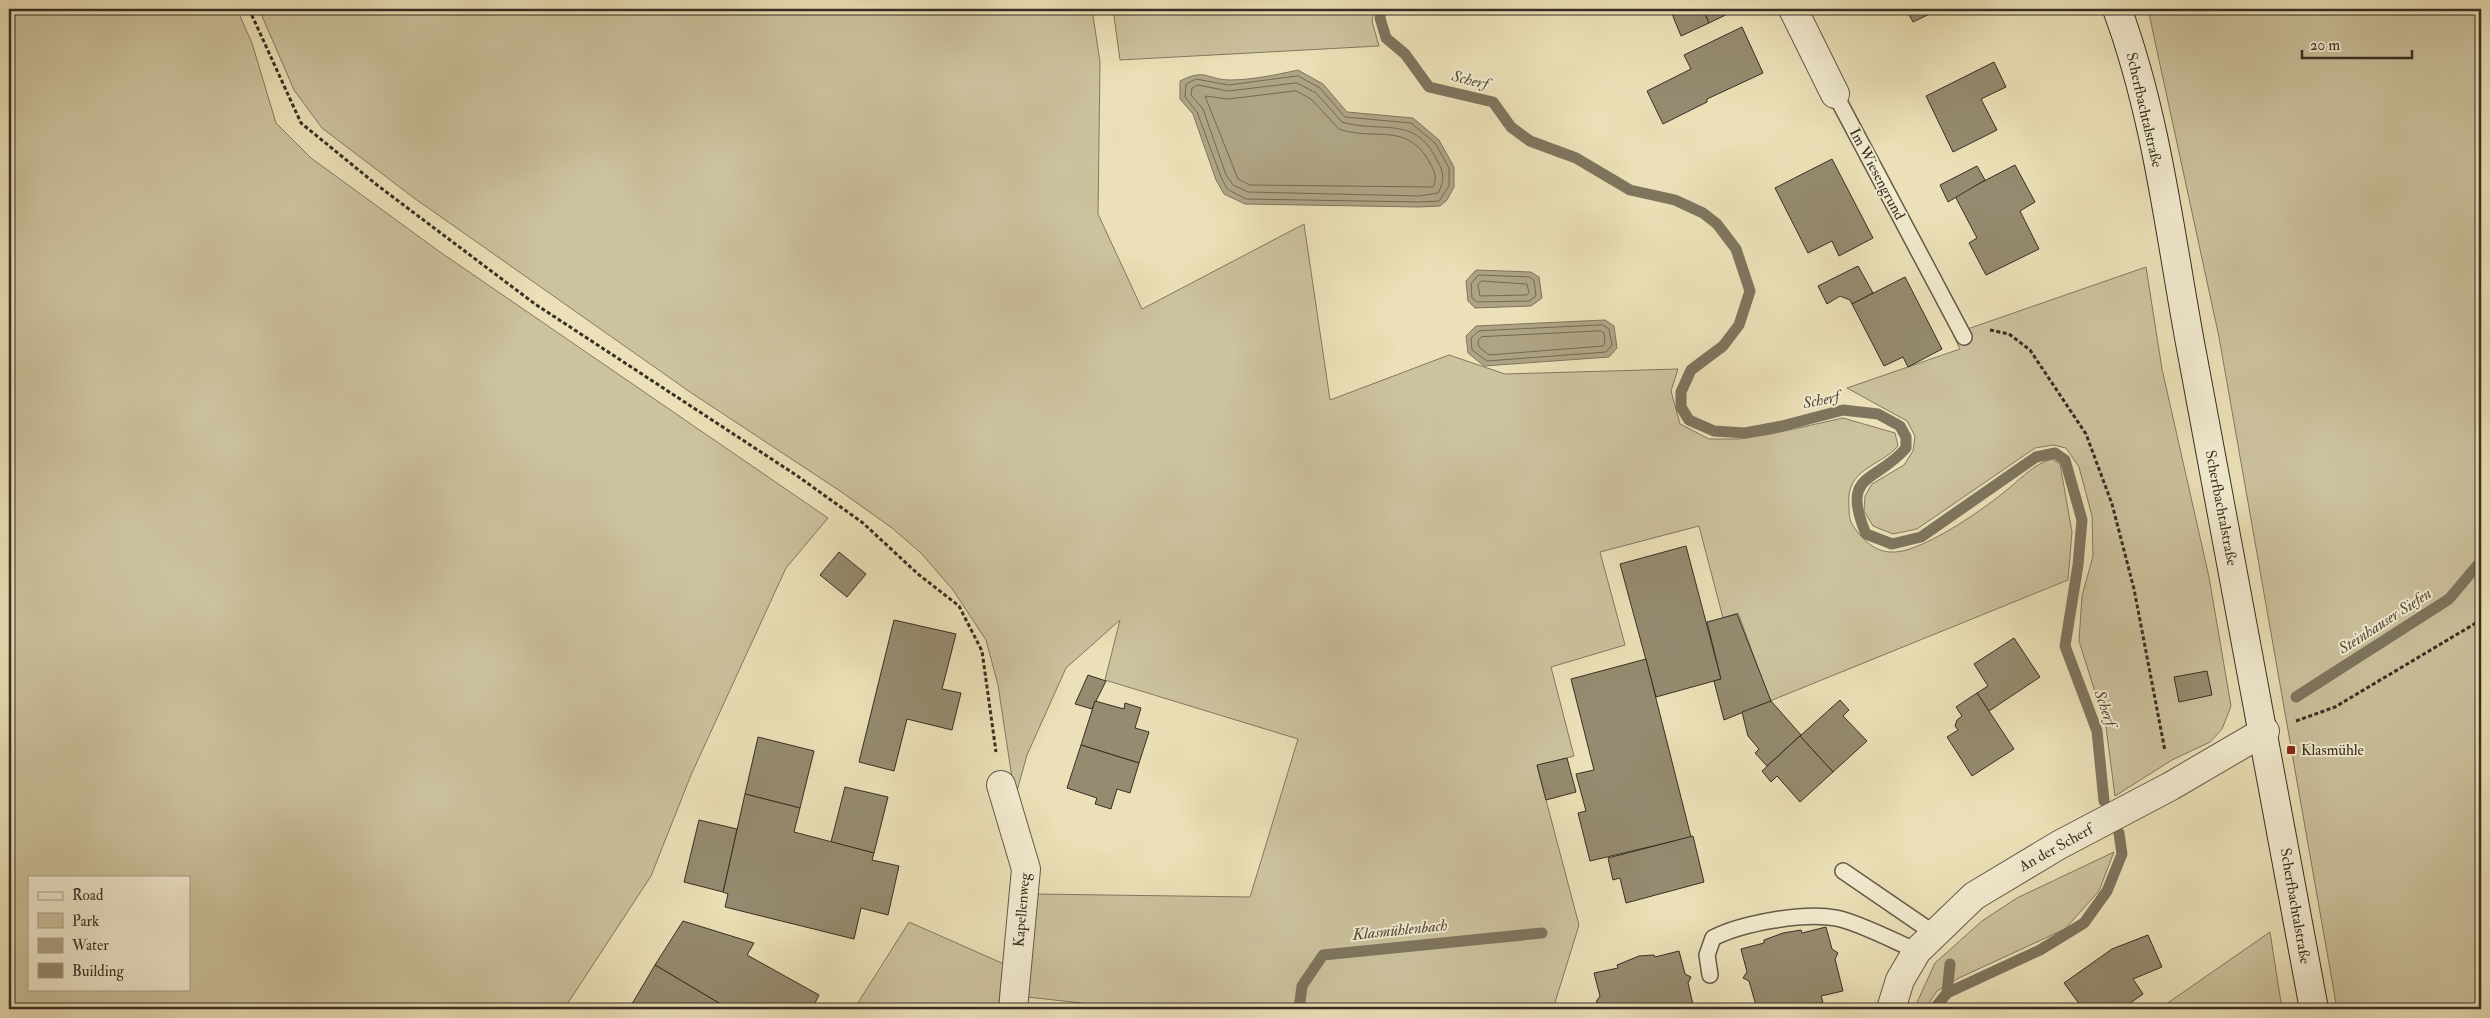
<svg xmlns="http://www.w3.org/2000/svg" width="2490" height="1018" font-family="'IM FELL Double Pica',serif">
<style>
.green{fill:#ccc29e;stroke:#827861;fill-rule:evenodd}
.water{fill:#aea485;stroke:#7e755e}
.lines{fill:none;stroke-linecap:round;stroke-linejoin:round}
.shore{stroke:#726a54;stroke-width:1}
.stream{stroke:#7e755e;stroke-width:11}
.building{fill:#958b70;stroke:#372f24}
.service-casing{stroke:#645b49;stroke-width:18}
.minor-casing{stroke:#645b49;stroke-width:30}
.secondary-casing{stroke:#372f24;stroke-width:30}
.path{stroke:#372f24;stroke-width:3;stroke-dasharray:4 2.5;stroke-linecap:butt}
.service{stroke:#f2ebd0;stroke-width:15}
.minor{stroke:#f2ebd0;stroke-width:28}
.secondary{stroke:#f2ebd0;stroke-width:28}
.poi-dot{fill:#8f2418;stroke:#f2ebd0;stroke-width:2}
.labels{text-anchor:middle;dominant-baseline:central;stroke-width:4;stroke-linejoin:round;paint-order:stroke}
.street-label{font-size:15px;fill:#372f24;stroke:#f2ebd0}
.poi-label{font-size:15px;fill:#372f24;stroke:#f2ebd0;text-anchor:start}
.water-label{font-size:16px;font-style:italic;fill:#554c3c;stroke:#f2ebd0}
</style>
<rect width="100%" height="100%" fill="#ebe0b7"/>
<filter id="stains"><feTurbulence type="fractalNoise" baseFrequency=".004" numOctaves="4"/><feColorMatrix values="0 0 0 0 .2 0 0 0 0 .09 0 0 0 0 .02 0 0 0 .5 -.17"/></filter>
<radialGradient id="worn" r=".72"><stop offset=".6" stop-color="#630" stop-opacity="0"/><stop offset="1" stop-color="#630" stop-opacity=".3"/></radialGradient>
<!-- green -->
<g class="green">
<path d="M9 9H237L252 43 276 123 311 158 440 252 828 518 786 568 691 775 651 876 564 1009H9ZM29 877H189V989H29Z"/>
<path d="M259 9H1092L1100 62 1098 214 1142 309 1304 224 1330 400 1449 355 1505 374 1678 369 1671 391 1680 424 1709 439H1739L1771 434 1843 418 1895 433 1898 446C1880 467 1845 468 1849 506 1849 512 1849 519 1852 524 1861 538 1873 551 1890 552 1918 555 1981 511 2003 493 2019 481 2033 464 2052 459L2060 464 2072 532 2068 580 1770 701 1738 613 1723 618 1699 526 1600 552 1625 645 1551 667 1574 756 1537 766 1579 925 1553 1009H1136L1027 997 1035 894 1250 897 1298 739 1105 680 1120 620 1066 668 1027 755 1015 798 998 685 986 640 953 590 921 553 892 528 840 491 690 392 414 198 322 128 294 90Z"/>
<path d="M1113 9H1374L1372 21 1379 46 1120 60Z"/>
<path d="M2148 9H2481V1009H2337L2219 337Z"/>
<path d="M2146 267 2162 369 2209 577 2231 706 2222 729 2210 742 2172 760 2115 796 2106 727 2079 641 2082 596 2093 556 2092 516 2079 467 2066 448 2053 445 2035 448 1917 529 1893 534 1873 526 1864 511 1865 496 1872 484 1904 465 1913 451 1915 436 1907 421 1847 388 1960 349 1953 334Z"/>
<path d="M2114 852 2099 891 2065 929 1959 978 1937 991 1925 1009H1914L1935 963 1982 921 2017 898Z"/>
<path d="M909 922 1004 964 998 1009H854Z"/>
<path d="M2270 932 2282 1009H2159Z"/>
</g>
<!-- water -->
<g class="water">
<path d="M1298 70 1323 84 1347 112 1413 118 1439 140 1454 167V187L1447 200 1440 206 1419 207 1245 204 1224 194 1216 180 1193 114 1180 99V81C1206 68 1205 79 1229 80 1252 80 1275 75 1298 70Z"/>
<path d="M1476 270 1531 272 1539 277 1542 298 1531 306 1475 308 1468 301 1466 281Z"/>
<path d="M1605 320 1614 326 1617 348 1609 357 1484 366 1468 353 1466 336 1476 326Z"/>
</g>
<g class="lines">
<!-- shore -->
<g class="shore">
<path d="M1298 76 1320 88 1345 117 1411 123 1435 143 1449 168V186L1439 201 1420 202 1246 199 1227 189 1221 177 1197 112 1185 97 1186 84 1196 79 1228 85Z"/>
<path d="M1297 83 1316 93 1342 122C1382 134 1414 114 1437 160 1444 172 1445 181 1438 193L1419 196 1248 192 1233 185 1226 175 1203 109 1191 95 1192 88 1198 85 1228 91Z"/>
<path d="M1296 91 1311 99 1339 129C1376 142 1408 120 1431 165 1435 172 1437 179 1433 187L1250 185 1238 179 1205 96 1228 99Z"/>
<path d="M1479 275 1530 277 1534 281 1536 296 1529 301 1477 302 1472 298 1471 284Z"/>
<path d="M1482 281 1527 284 1529 293 1527 295 1480 296 1478 285Z"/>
<path d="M1603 325 1609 329 1612 345 1606 352 1487 361 1472 350 1471 338 1479 331Z"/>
<path d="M1601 331 1604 333 1605 343 1603 346 1489 355 1479 347 1478 341 1481 337Z"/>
</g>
<!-- stream -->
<g class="stream">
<path d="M1381 9 1380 18 1386 38 1405 54 1429 87 1493 102 1511 127 1530 141 1576 158 1630 190 1675 200 1703 213 1717 224 1736 249 1750 291 1739 325 1723 346 1691 370 1681 392V407L1689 420 1714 431 1745 433 1782 426 1843 410 1878 414 1900 426 1906 437V448C1875 484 1840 472 1866 534L1892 544 1921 537 2036 457 2055 453 2065 460 2082 520 2078 565 2065 646 2097 731 2104 801"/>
<path d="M2296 697 2449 599 2481 561"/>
<path d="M1947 993 1950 964"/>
<path d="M1299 1009 1302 986 1323 955 1542 933"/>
<path d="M1934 1009 1947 993 2040 950 2084 923 2107 891 2122 854 2119 833"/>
</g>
</g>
<!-- building -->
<g class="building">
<path d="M1670 9H1703L1709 23 1681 36Z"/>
<path d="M1703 9H1738L1709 23Z"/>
<path d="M1906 9H1940L1913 22Z"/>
<path d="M1742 27 1763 73 1707 99V102L1663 124 1647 91 1691 69 1684 55Z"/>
<path d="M1994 62 2006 87 1981 99 1997 130 1953 152 1926 96Z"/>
<path d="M1832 159 1873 238 1839 256 1832 241 1808 253 1775 188Z"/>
<path d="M2015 165 2035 202 2020 211 2039 249 1986 275 1969 243 1977 238 1955 196Z"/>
<path d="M1977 166 1985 180 1948 202 1940 185Z"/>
<path d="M1858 266 1873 293 1852 304 1850 300 1840 296 1827 304 1818 286Z"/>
<path d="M1905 277 1942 349 1908 367 1903 357 1884 366 1852 304Z"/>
<path d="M1686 546 1721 679 1656 697 1620 564Z"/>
<path d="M839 552 866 574 847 597 820 575Z"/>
<path d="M1737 614 1771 701 1724 720 1714 681 1721 679 1707 622Z"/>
<path d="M894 620 956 634 942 689 961 693 952 730 907 719 894 771 859 762Z"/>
<path d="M2014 638 2040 677 1989 711 1977 693 1988 686 1974 664Z"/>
<path d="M1646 659 1691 837 1590 861 1578 813 1586 811 1576 774 1594 770 1571 679Z"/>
<path d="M2207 671 2212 695 2179 702 2174 677Z"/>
<path d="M1088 675 1106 681 1092 709 1075 704Z"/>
<path d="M1977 693 2014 749 1972 776 1947 737 1958 730 1955 726 1957 720 1962 716 1956 707Z"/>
<path d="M1840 700 1849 710 1843 716 1867 741 1833 772 1800 736Z"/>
<path d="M1095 701 1124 709 1125 703 1141 708 1135 728 1149 732 1139 763 1081 745Z"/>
<path d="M1771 701 1801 735 1767 766 1755 753 1759 749 1748 736 1742 712Z"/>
<path d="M1800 736 1833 772 1800 802 1777 776 1771 782 1762 771Z"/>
<path d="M758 737 814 751 800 808 745 794Z"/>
<path d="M1081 745 1139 763 1130 793 1117 789 1111 809 1095 804 1097 798 1067 788Z"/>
<path d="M1567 758 1576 792 1546 800 1537 765Z"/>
<path d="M845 787 888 797 874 853 831 842Z"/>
<path d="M745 794 800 808 794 832 874 853 872 860 899 866 888 915 861 908 854 939 725 907 728 894 723 892Z"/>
<path d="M699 820 737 829 723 892 684 882Z"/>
<path d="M1693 836 1704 882 1626 903 1620 878 1613 880 1608 858Z"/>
<path d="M683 921 754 943 747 955 819 995 812 1009H729L655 965Z"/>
<path d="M1826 927 1832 949 1838 953 1835 959 1843 991 1821 996 1823 1002 1807 1009H1780L1779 1007 1757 1009 1749 981 1743 978 1747 972 1741 949 1764 943V940L1783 933 1801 930 1802 933Z"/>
<path d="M2148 935 2162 967 2133 979 2143 994 2122 1009H2083L2064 983 2112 949Z"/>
<path d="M1679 951 1685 974 1691 977 1688 983 1694 1009H1603L1602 1006 1596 1002 1600 996 1594 973 1618 968 1617 965 1639 956 1654 955 1655 957Z"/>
<path d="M655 965 729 1009H629Z"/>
<path d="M1058 1006 1086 1009H1058Z"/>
</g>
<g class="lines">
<defs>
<g id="service">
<path d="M1835 94 1964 337"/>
<path d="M1843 871 1935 934"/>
<path d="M1710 975 1707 955 1713 938C1742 923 1804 912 1836 918 1858 922 1896 942 1917 951"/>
</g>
<g id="minor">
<path d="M1793 9 1835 94"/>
<path d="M1001 785 1026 869 1013 1009"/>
<path d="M1891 1009 1900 980 1917 951 1974 896 2059 845 2171 786 2265 731"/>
</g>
<path id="secondary" d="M2117 9C2159 122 2171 246 2194 364 2235 579 2276 794 2314 1009"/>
</defs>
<!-- service casing -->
<use href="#service" class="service-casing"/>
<!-- minor casing -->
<use href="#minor" class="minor-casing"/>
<!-- secondary casing -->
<use href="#secondary" class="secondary-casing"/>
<!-- path -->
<g class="path">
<path d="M249 9 301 123 377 185 535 304 796 475 863 523 918 574 959 606 982 651 996 752"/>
<path d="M1990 330 2009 334 2030 350 2086 434 2112 504 2134 589 2165 751"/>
<path d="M2296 721 2335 707 2481 620"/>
</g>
<!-- service -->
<use href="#service" class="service"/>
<!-- minor -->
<use href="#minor" class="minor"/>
<!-- secondary -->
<use href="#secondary" class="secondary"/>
</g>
<!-- markers -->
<rect class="poi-dot" x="2286" y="745" width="10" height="10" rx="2.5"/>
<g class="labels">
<!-- street labels -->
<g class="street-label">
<text transform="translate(2144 110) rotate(77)">Scherfbachtalstraße</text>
<text transform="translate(1877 174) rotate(62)">Im Wiesengrund</text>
<text transform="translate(2221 508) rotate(79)">Scherfbachtalstraße</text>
<text transform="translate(2056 848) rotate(-29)">An der Scherf</text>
<text transform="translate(2295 906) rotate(80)">Scherfbachtalstraße</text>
<text transform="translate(1022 910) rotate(-85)">Kapellenweg</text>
</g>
<!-- poi labels -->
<g class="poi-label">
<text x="2301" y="750">Klasmühle</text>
</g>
<!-- water labels -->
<g class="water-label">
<text transform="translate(1470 80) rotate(14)">Scherf</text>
<text transform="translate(1821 400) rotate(-11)">Scherf</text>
<text transform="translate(2385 621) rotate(-33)">Steinhauser Siefen</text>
<text transform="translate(2105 708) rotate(71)">Scherf</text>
<text transform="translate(1400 930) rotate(-6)">Klasmühlenbach</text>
</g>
</g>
<!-- margin -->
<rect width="2490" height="1018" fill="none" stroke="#ebe0b7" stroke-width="30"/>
<rect x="10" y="10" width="2470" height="998" fill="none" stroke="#372f24" stroke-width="2.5"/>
<rect x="15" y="15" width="2460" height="988" fill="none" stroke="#372f24"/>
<!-- legend -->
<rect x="28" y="876" width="162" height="115" fill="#f2ebd0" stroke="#a7a08b"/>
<rect x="38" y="892" width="25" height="8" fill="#f2ebd0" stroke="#a7a08b"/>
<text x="72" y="900" font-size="15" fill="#372f24">Road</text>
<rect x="38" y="913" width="25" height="15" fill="#ccc29e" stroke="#a7a08b"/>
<text x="72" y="926" font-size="15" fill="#372f24">Park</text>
<rect x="38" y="938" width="25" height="15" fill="#aea485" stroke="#a7a08b"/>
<text x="72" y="950" font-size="15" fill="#372f24">Water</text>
<rect x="38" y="963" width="25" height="15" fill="#958b70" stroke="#a7a08b"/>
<text x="72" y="976" font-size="15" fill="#372f24">Building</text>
<!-- scale -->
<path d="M2302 50v8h110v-8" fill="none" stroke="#372f24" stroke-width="2.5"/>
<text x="2310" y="50" font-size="15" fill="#372f24" stroke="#f2ebd0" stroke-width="4" paint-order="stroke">20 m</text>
<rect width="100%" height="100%" filter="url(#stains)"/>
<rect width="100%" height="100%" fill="url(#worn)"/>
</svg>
